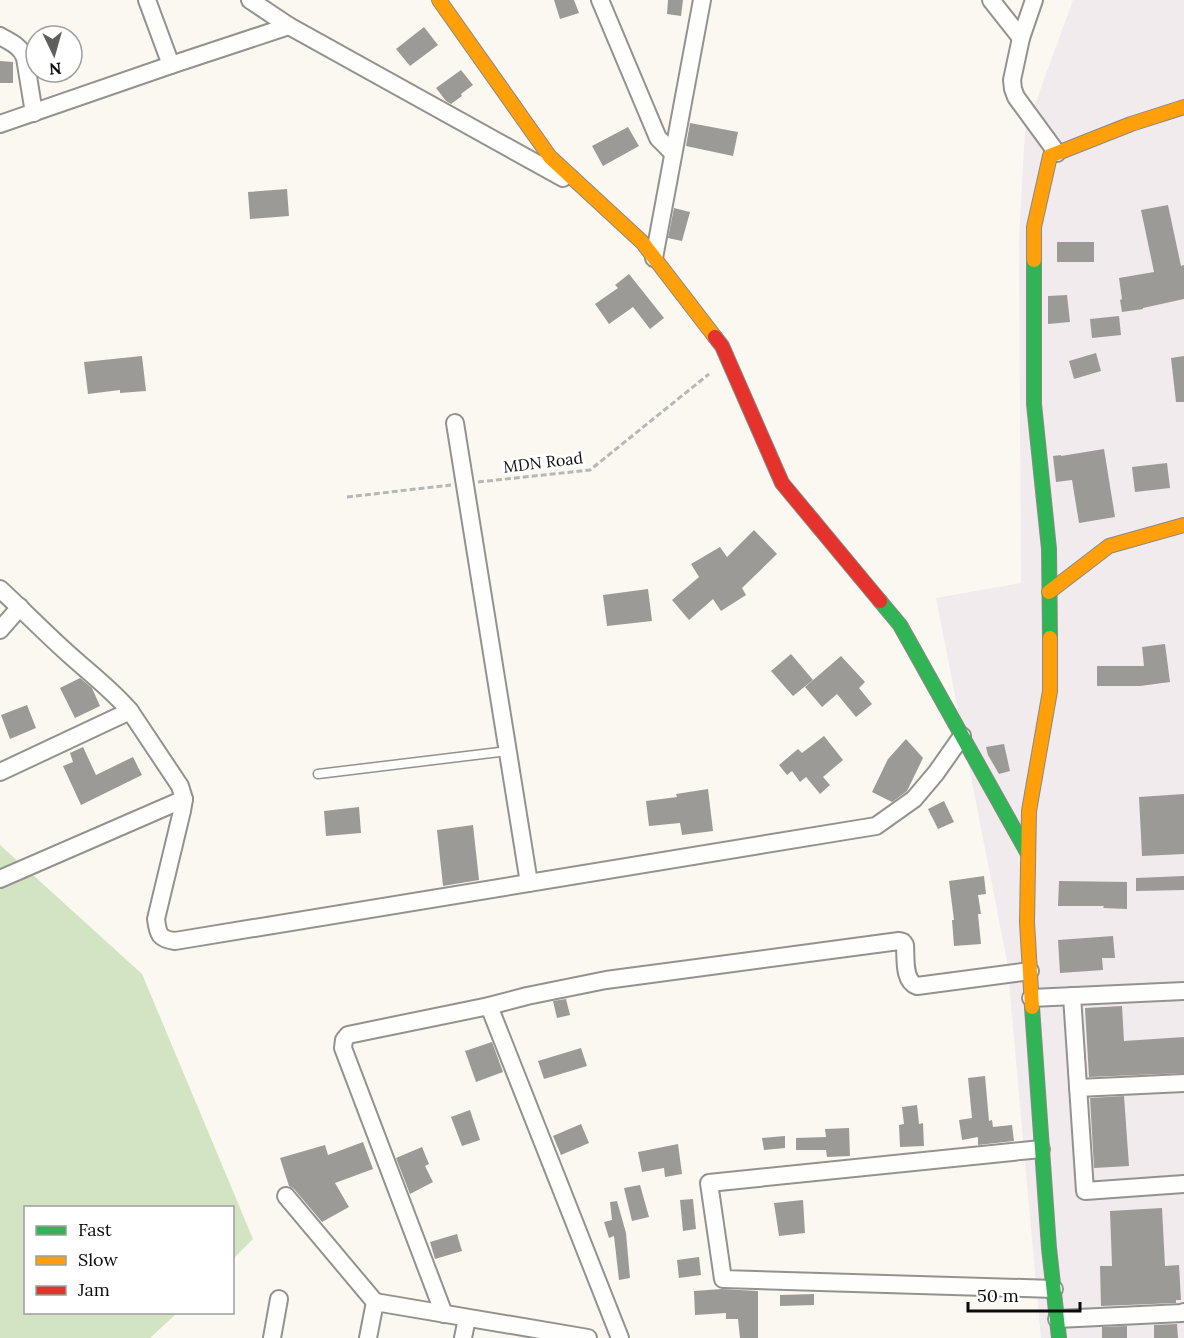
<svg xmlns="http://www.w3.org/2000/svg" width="1184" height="1338" font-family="Lora,serif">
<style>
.industrial{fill:#f1ebed}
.forest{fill:#d2e4c1}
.building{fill:#9c9a96}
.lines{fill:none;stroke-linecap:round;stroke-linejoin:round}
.lane-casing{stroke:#93928f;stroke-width:11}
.street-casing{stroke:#93928f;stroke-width:20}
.fast-casing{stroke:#8a8985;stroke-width:16}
.slow-casing{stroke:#8a8985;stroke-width:16}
.jam-casing{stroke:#8a8985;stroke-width:16}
.path{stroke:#b7b7b5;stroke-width:3;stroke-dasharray:6 3;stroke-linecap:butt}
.lane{stroke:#fefefd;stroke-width:8}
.street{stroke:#fefefd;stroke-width:16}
.fast{stroke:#30b455;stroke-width:14}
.slow{stroke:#ff9f0a;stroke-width:14}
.jam{stroke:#e5322d;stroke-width:14}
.labels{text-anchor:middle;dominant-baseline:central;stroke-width:6;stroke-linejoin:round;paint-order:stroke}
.street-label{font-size:16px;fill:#0c0c0c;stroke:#fff}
</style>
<rect width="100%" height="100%" fill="#faf8f0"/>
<!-- industrial -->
<path class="industrial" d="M1073 0H1184V1338H1041L1007 961 936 598 1021 583 1019 238 1025 132Z"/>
<!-- forest -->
<path class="forest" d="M0 845 142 974 253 1239 233 1259 232 1208H26V1312L177 1313 150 1338H0Z"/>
<!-- building -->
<g class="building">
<path d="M554 0H574L579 13 560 19Z"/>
<path d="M668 0H683L681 16 667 14Z"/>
<path d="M424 27 438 45 410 66 396 49Z"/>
<path d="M0 61 13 62V83H0Z"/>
<path d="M461 70 473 85 461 94 462 96 451 104 446 101 436 88Z"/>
<path d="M690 123 738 132 733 156 686 146Z"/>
<path d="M628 127 639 146 603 166 592 146Z"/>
<path d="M287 189 289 216 250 219 248 192Z"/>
<path d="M1168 205 1181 266 1184 265V299L1143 308V309L1122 312 1120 300 1122 299 1119 278 1154 272 1141 210Z"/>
<path d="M674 208 690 212 682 241 668 238Z"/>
<rect x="1057" y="242" width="37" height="20"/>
<path d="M629 274 664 318 650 329 633 307 609 324 595 304 618 288 615 285Z"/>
<path d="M1067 295 1070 322 1048 324V296Z"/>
<path d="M1119 316 1121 335 1092 338 1090 319Z"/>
<path d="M1096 353 1101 371 1074 379 1069 361Z"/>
<path d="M142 356 146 391 120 393V390L88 394 84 362Z"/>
<path d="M1184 356V402H1176L1171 358Z"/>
<path d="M1104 449 1115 517 1079 523 1072 480 1056 482 1053 456 1061 455V456Z"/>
<path d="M1167 463 1170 488 1135 492 1132 467Z"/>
<path d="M754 530 777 554 742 588 746 595 721 611 713 599 689 620 672 600 699 577 691 564 720 547 727 557Z"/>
<path d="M648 589 652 621 607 626 603 595Z"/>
<path d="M1165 644 1170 682 1140 686H1097V666H1144L1142 647Z"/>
<path d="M791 654 813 680 793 696 771 671Z"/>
<path d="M841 656 865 682 859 688 872 704 856 717 837 694 822 707 805 687Z"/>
<path d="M80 678 92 688 100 706 75 718 60 688Z"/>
<path d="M27 705 36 728 10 739 1 715Z"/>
<path d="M824 736 843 760 823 777 830 785 820 794 806 777 800 782 792 771 787 775 779 765 798 749 802 753Z"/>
<path d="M906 739 923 758 907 791 892 802 872 792 888 759Z"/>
<path d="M1004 744 1010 771 999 774 988 755 986 747Z"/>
<path d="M83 747 96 775 133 757 142 775 81 805 63 766 73 762 70 753Z"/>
<path d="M708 789 713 831 682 835 680 823 649 826 646 801 677 797 676 794Z"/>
<path d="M1184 794V854L1142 856 1139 797Z"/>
<path d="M944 801 954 822 938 829 928 809Z"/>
<path d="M359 807 361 833 326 836 324 811Z"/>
<path d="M473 825 479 880 443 886 437 830Z"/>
<path d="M984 876 986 894 978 895 981 914H978L981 944 954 946 952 920H954L949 881Z"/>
<path d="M1184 876V890L1136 891V878Z"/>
<path d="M1059 881 1127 882V909L1103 908 1104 906H1058Z"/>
<path d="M1113 936 1115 958H1102L1103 970 1060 973 1058 940Z"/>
<path d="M566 999 570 1015 557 1018 553 1001Z"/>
<path d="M1122 1006 1124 1041 1184 1037V1073L1089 1077 1085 1008Z"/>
<path d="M492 1042 503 1072 476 1082 465 1051Z"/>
<path d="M581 1048 587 1066 544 1079 538 1061Z"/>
<path d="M985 1076 989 1121 992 1120 993 1127 1012 1125 1014 1141 978 1145V1137L962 1140 959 1120 972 1118 968 1078Z"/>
<path d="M1124 1096 1129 1166 1094 1168 1090 1098Z"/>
<path d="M917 1105 919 1124 923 1123 924 1146 900 1147 899 1125 904 1124 902 1107Z"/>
<path d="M470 1110 480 1140 462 1146 451 1117Z"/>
<path d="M581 1124 589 1143 561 1155 553 1136Z"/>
<path d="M849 1128 850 1156 827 1157 826 1150H796V1138L826 1137 825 1129Z"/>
<path d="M785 1136V1148L764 1150 762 1138Z"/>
<path d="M363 1142 373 1169 335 1183 349 1207 322 1222 294 1189 289 1186 280 1158 325 1145 328 1155Z"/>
<path d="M678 1144 682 1174 665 1177 664 1168 642 1172 638 1152Z"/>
<path d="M422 1147 429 1164 425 1166 433 1182 410 1194 396 1158Z"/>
<path d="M640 1185 649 1217 632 1221 624 1188Z"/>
<path d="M693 1199 696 1229 683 1231 680 1200Z"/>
<path d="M803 1200 805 1233 779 1236 774 1203Z"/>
<path d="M617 1201 626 1233 630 1278 619 1280 614 1236 609 1238 604 1222 612 1220 610 1202Z"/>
<path d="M1162 1208 1165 1266 1179 1265 1181 1300H1176V1303L1101 1306 1100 1266H1112L1110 1211Z"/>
<path d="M457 1234 462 1251 435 1259 430 1242Z"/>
<path d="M699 1257 701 1275 679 1278 677 1260Z"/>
<path d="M722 1289 758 1291V1338H740L738 1319H726V1313L695 1315 694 1291Z"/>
<path d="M814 1294V1305L780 1306V1295Z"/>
<path d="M1177 1324 1178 1338H1154V1325Z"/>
<path d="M1127 1326V1338H1102V1327Z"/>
</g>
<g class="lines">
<defs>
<path id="lane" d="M318 774 508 751"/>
<g id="street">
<path d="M147 0 171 65 289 26"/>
<path d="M250 0 289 26 563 178"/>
<path d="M600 0 658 138 673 153"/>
<path d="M991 0 1021 38"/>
<path d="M1034 0 1021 38 1012 80 1013 89 1016 97 1057 153"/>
<path d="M0 36C10 42 21 46 25 58L34 113"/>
<path d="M0 124 171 65"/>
<path d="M654 258 702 0"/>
<path d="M455 423 529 883"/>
<path d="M0 589C24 611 47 635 72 657 92 675 112 690 130 711L180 786 184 799 182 811 156 919C158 934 159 939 175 941L876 826 914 799 936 773 962 736"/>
<path d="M0 630 20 607"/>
<path d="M0 772 130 711"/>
<path d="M0 879 184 799"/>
<path d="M1072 996 1085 1191 1184 1184"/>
<path d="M1031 998 1184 991"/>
<path d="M489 1006 620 1338"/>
<path d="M1078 1088 1184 1083"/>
<path d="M1041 1149 709 1183 723 1279 1054 1289"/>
<path d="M286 1196 375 1302"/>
<path d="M444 1314 343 1048 344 1040 348 1035 489 1006 527 996 606 980 899 941 903 942 905 945C906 958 903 981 917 986L1030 971"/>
<path d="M1057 1319 1182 1313 1184 1312"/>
<path d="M272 1338 279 1299"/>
<path d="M368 1338 375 1302 588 1338"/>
<path d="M463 1338 467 1318"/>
</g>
<g id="fast">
<path d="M1034 260V404L1049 549 1050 638"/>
<path d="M880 601 900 625 1027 852"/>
<path d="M1032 1007 1049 1248 1059 1338"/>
</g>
<g id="slow">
<path d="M439 0 550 157 642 242 715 337"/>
<path d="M1034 260V227L1050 156 1131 124 1184 107"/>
<path d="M1049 592 1109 546 1184 525"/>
<path d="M1032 1007 1027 922 1029 811 1050 691V638"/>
</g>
<path id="jam" d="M715 337 722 346 782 483 880 601"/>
</defs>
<!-- lane casing -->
<use href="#lane" class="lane-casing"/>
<!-- street casing -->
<use href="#street" class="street-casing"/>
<!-- fast casing -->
<use href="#fast" class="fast-casing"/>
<!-- slow casing -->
<use href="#slow" class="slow-casing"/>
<!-- jam casing -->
<use href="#jam" class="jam-casing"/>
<!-- path -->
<g class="path">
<path d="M478 482 590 470 709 374"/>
<path d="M347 497 451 485"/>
</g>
<!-- lane -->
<use href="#lane" class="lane"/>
<!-- street -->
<use href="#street" class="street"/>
<!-- fast -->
<use href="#fast" class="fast"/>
<!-- slow -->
<use href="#slow" class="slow"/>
<!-- jam -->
<use href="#jam" class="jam"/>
</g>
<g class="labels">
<!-- street labels -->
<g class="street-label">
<text transform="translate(543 462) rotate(-7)">MDN Road</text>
</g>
</g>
<!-- legend -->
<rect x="24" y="1206" width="210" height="108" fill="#ffffff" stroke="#9e9e9e" stroke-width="1.5"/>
<rect x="36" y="1226" width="30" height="9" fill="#30b455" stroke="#9e9e9e" stroke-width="1.5"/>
<text x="78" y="1236" font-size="18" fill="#0c0c0c">Fast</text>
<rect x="36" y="1256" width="30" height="9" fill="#ff9f0a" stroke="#9e9e9e" stroke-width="1.5"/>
<text x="78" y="1266" font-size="18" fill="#0c0c0c">Slow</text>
<rect x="36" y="1286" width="30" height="9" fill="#e5322d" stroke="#9e9e9e" stroke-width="1.5"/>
<text x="78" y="1296" font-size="18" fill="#0c0c0c">Jam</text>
<!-- north arrow -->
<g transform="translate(54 54) rotate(175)"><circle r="28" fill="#ffffff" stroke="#9e9e9e" stroke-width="1.5"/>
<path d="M0-4.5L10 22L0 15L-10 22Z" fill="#5f5f5c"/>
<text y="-9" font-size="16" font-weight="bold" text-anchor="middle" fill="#0c0c0c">N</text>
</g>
<!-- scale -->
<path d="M968 1302v9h112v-9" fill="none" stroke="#0c0c0c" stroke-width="3"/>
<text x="977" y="1302" font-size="18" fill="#0c0c0c" stroke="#ffffff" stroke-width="4.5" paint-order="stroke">50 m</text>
</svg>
